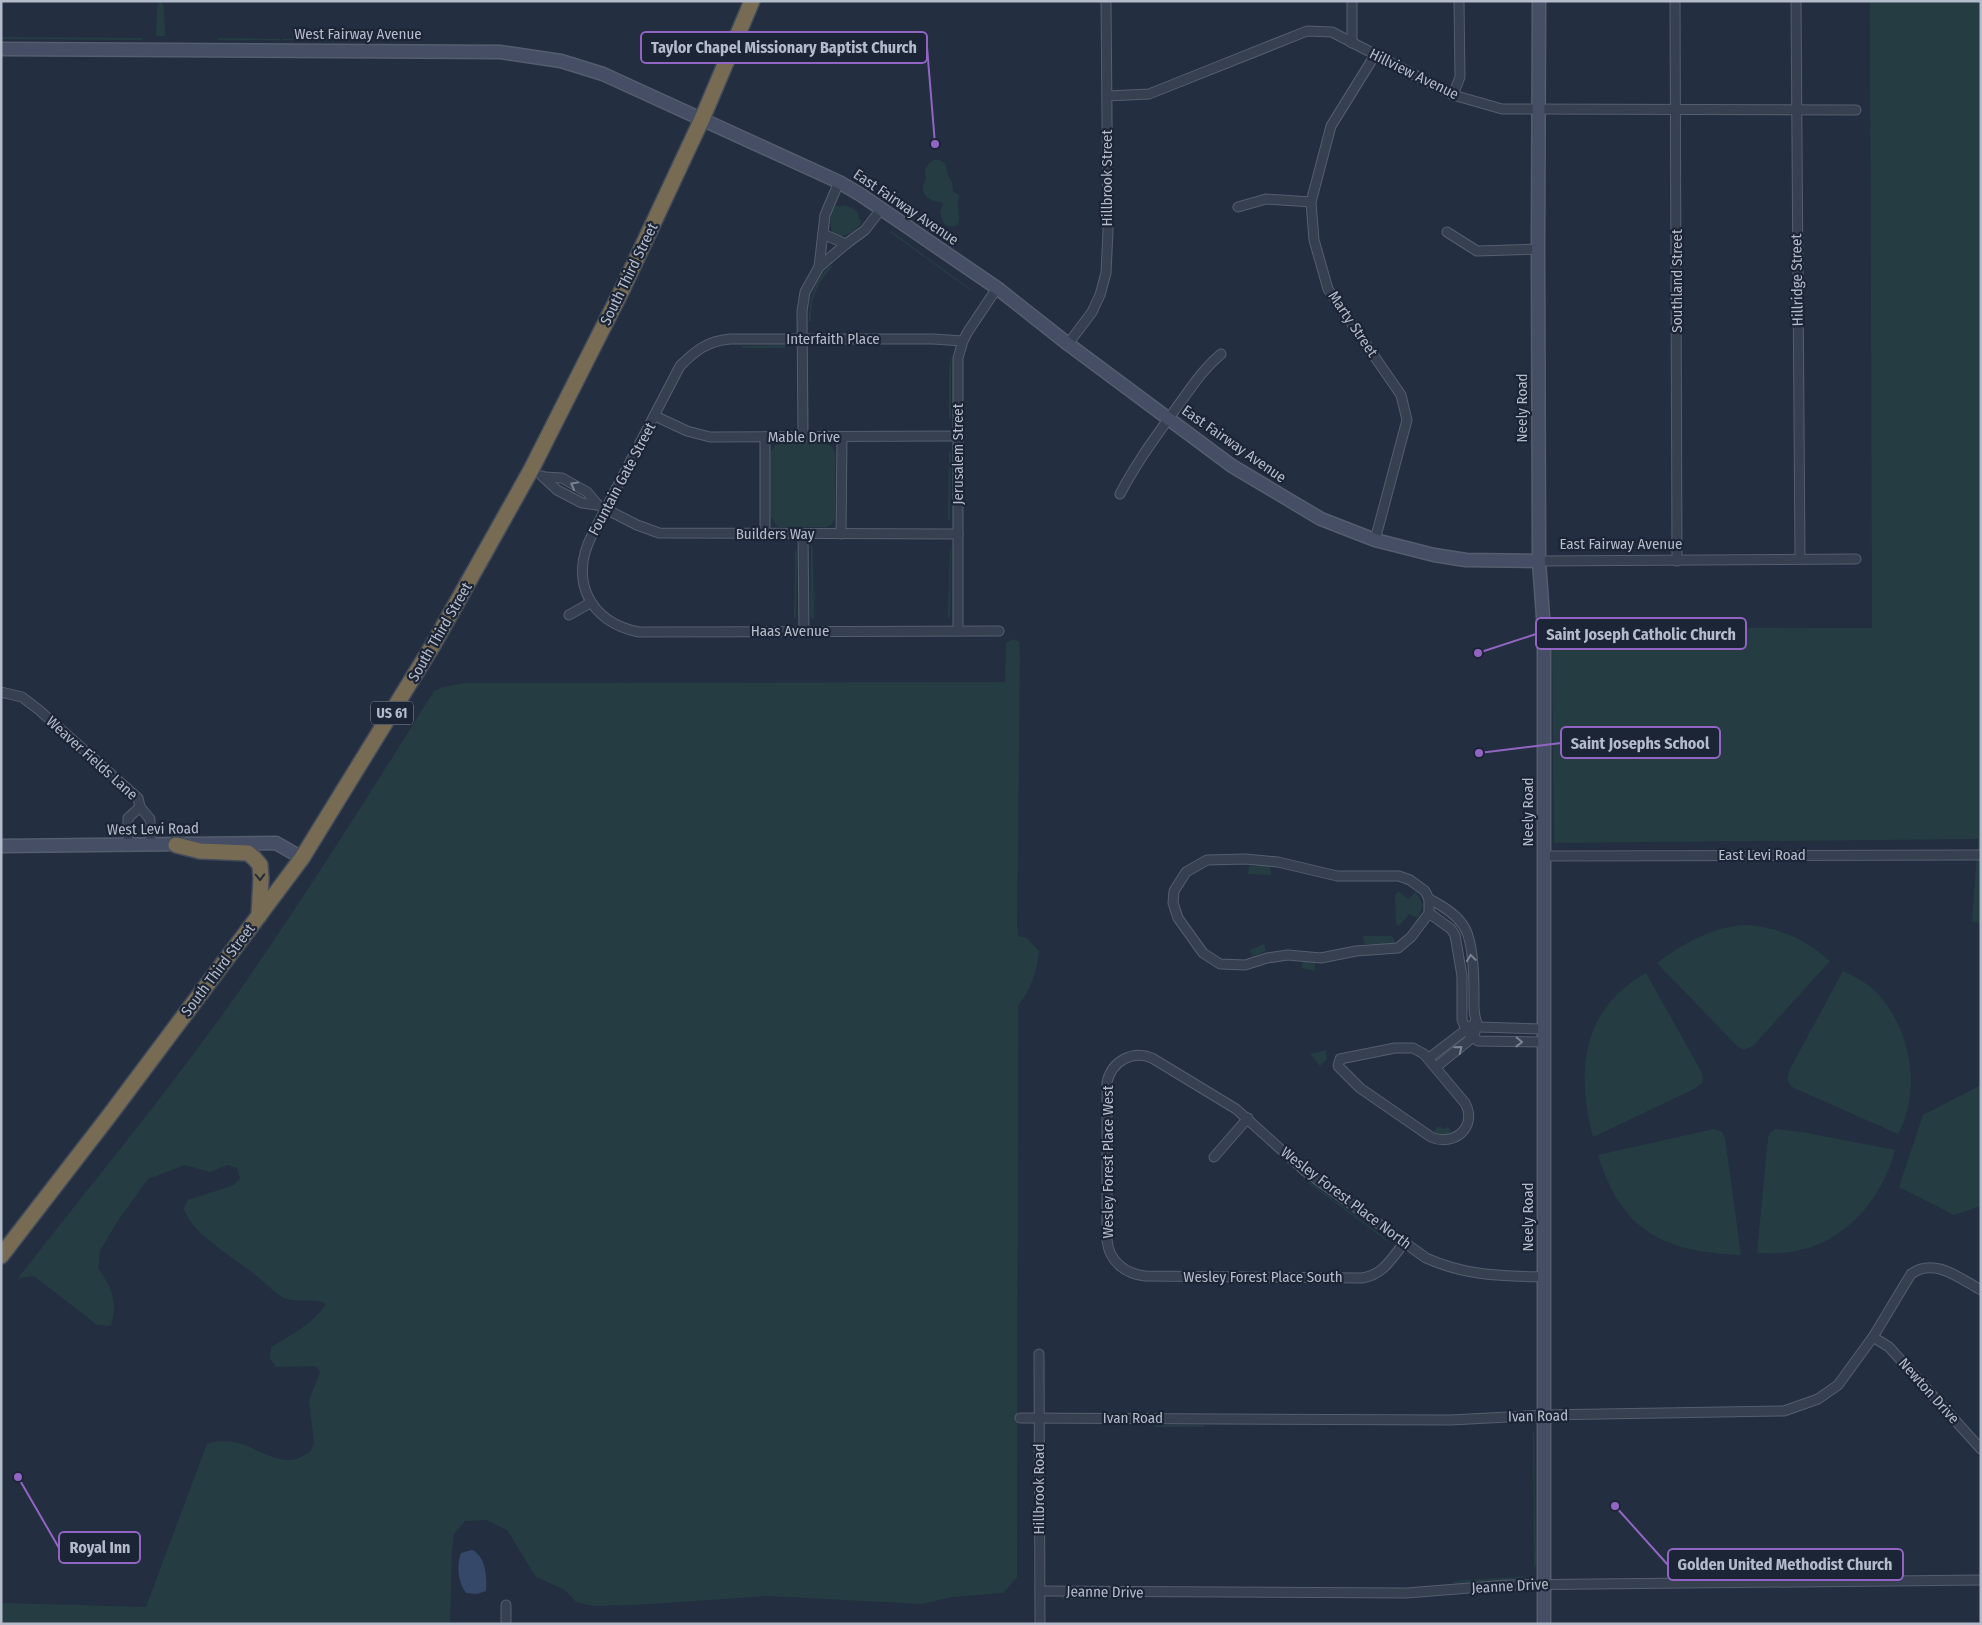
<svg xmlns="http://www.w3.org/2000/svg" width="1982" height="1625" font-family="'Fira Sans Condensed',sans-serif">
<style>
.green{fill:#253d42}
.water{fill:#354869}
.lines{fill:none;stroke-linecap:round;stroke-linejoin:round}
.street-casing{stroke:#555e6e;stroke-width:11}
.secondary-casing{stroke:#555e6e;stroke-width:15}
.highway-casing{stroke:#424b5b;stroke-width:18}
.street{stroke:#374051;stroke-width:9}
.secondary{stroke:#454e64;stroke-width:12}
.highway{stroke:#776c53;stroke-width:15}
.oneway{stroke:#7c8494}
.oneway2{stroke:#252c39}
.labels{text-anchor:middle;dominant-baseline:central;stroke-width:4.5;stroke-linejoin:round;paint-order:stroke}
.shield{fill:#1c2536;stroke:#868e9e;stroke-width:1}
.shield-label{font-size:14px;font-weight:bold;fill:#b4bbcb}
.street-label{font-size:15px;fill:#b4bbcb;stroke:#1c2536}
.leader{fill:none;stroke:#9265c4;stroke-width:2}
.callout-dot{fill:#9265c4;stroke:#1c2536;stroke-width:2}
.callout{fill:#1c2536;stroke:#9265c4;stroke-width:2}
.callout-label{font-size:16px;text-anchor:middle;font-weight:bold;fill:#b4bbcb}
</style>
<rect width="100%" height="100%" fill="#232e41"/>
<!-- green -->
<g class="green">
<path d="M161 1 164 7 165 36H156L157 7 159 2Z"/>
<path d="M1870 1H1981V923L1972 922 1978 839 1554 843 1552 627 1872 628Z"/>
<path d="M1 37 142 38V40L1 39Z"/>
<path d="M218 38 280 39V40H218Z"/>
<path d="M282 39H350V41L282 40Z"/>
<path d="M934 160H940L945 163 948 175 952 182 953 192 959 195C959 198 958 200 958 203 957 211 966 234 944 224L940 213 943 203C934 201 922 199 923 185 924 183 926 180 926 177 926 174 925 172 925 169L930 162Z"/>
<path d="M836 205 839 207C845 203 853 208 858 213L859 219 862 221C857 230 845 239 834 235 828 226 830 213 836 205Z"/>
<path d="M891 231 972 290 971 291 890 232Z"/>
<path d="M830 265 832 267C817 283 810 299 811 321H809C809 300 814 281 830 265Z"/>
<path d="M785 345V348H742V346Z"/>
<path d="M951 353V418H949V369Z"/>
<path d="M824 442 832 447 835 453V519L832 524 826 527H779L774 522 771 516V452L775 445 781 443Z"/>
<path d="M949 450 951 453 950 521 948 520Z"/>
<path d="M950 545 951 551 950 618 948 617Z"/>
<path d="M811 546 813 547 814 618 812 619 810 613Z"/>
<path d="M795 550 797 552 796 618H794Z"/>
<path d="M1014 639 1019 642 1020 651 1017 926 1018 936 1027 938 1039 951C1037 972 1031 989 1018 1006L1017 1577 1003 1593 952 1597 922 1604 767 1596 634 1605 594 1606 576 1602 565 1590 536 1577 507 1530 486 1520 465 1521 454 1534 452 1550 450 1624H1V1604L4 1603 146 1607 207 1444C244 1431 267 1466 296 1459 301 1458 306 1454 310 1452L314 1443 309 1400 320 1372 315 1366 276 1367 270 1359 271 1347C291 1335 313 1324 326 1304 313 1297 296 1304 282 1297 273 1292 266 1283 258 1277 238 1260 190 1234 184 1208L188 1200 234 1185 240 1178 237 1168 227 1165 210 1172 185 1165 148 1179 117 1222 100 1251 98 1269C112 1286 118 1304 111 1326L97 1325 34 1276 18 1278C89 1187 163 1098 230 1004 302 902 368 796 434 691L443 687 464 683 1005 682 1006 643Z"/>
<path d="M1249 866H1270L1271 875 1248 874Z"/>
<path d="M1398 891 1408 899 1416 892 1423 905 1418 918 1409 914 1399 926 1396 924 1395 895Z"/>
<path d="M1747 925C1779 927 1806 940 1830 961L1753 1046 1744 1050 1737 1046 1657 963C1683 943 1714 926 1747 925Z"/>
<path d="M1363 936H1392L1395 942 1393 944H1364Z"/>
<path d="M1264 944 1266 951 1252 956 1250 950Z"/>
<path d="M1303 961 1315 963V971L1301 968Z"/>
<path d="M1843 971C1853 976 1864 981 1873 989 1910 1024 1923 1089 1898 1134L1794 1088C1786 1083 1787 1077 1790 1069Z"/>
<path d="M1646 973 1702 1073 1703 1082 1694 1089 1593 1137C1576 1072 1581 1009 1646 973Z"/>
<path d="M1326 1050 1327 1059 1320 1066 1310 1054Z"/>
<path d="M1981 1085V1206L1954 1215 1899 1187 1923 1115Z"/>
<path d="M1438 1126 1444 1129 1447 1127 1451 1131V1134C1446 1136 1438 1136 1434 1131Z"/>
<path d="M1714 1129 1722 1132 1725 1138 1741 1255C1665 1252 1622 1233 1598 1155Z"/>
<path d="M1775 1129 1802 1132 1895 1150C1882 1200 1844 1244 1791 1252 1780 1254 1768 1253 1757 1253L1768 1138 1770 1133Z"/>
<path d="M1304 1178 1384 1237 1388 1242 1303 1179Z"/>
<rect x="1154" y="1425" width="50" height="2"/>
<path d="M1534 1431 1536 1564 1534 1569 1533 1432Z"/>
<path d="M1528 1576 1521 1578 1454 1583V1581Z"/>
<path d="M1062 1597 1128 1598V1599H1063Z"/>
</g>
<!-- water -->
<path class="water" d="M472 1550C486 1556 487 1578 486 1591L477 1594 466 1593C458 1582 456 1566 461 1553Z"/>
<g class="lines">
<defs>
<g id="street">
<path d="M1352 1V43"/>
<path d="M1675 1 1677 561"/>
<path d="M1796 1 1800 559"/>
<path d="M1375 55 1331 126 1311 202 1314 240 1328 289 1401 395 1407 420 1375 540"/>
<path d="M1453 95 1460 77 1459 1"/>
<path d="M1107 96 1149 94 1307 31 1332 32 1453 95 1502 109 1856 110"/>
<path d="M1238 207 1266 199 1311 202"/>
<path d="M1447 232 1477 251 1538 249"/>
<path d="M823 234 846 244"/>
<path d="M819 267 825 215 839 182"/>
<path d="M963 341 933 339H730C707 341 695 351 680 366L592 535C569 580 589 622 639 632L999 631"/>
<path d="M1068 344 1092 312 1100 295 1106 273 1108 231 1106 1"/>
<path d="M655 416 687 431 710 437 957 436"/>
<path d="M803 436 802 311 805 292 819 267 846 244 865 230 882 208"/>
<path d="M542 476 557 490 582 503 598 505"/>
<path d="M545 477 562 478 587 492 598 505 637 525 659 533 958 534"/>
<path d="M1120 494C1136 463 1157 435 1177 407 1191 388 1203 369 1221 354"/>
<path d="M765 534V437"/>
<path d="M803 534 804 631"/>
<path d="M841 534 842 437"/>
<path d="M1539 561 1856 559"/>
<path d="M569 615 590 603"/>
<path d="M958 630V358L963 341 967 333 997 288"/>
<path d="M1 692 22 697 39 710 138 798 140 807"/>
<path d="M140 807 150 819 151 845"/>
<path d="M128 846V818L140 807"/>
<path d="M1544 856 1981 855"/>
<path d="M1246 859 1278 862 1337 876H1399L1410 880 1425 891 1429 899V913L1411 937 1398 948 1356 951 1321 958 1288 955 1267 958 1245 965 1220 964 1203 953 1178 918 1173 903 1174 891 1186 872 1207 860Z"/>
<path d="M1429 899C1441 905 1455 913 1463 925 1473 939 1474 976 1474 993 1474 1006 1473 1017 1479 1027L1544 1029"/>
<path d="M1429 913 1451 929 1455 935 1462 976V1020L1467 1032 1478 1041 1544 1042"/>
<path d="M1395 1048H1413L1424 1054 1465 1103C1478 1127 1454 1147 1431 1137L1360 1088 1338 1066 1340 1059Z"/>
<path d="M1429 1058 1476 1022"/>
<path d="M1436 1067 1473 1037 1475 1033"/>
<path d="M1214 1157 1248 1118"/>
<path d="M1404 1243C1392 1258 1383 1275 1362 1278L1145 1276C1125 1274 1109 1261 1107 1240V1082C1112 1061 1132 1050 1152 1058L1236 1109 1305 1171 1426 1258C1466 1276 1501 1276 1544 1277"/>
<path d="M1873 1337 1889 1347 1981 1449"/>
<path d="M1039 1354 1040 1624"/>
<path d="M1020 1418 1451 1420 1543 1415 1784 1411 1818 1399 1838 1385 1873 1337 1911 1274C1934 1257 1959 1278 1981 1290"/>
<path d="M1040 1591 1407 1593 1506 1585 1981 1580"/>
<path d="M506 1605V1624"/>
</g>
<g id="secondary">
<path d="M1539 1 1538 249 1539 561 1544 631V1624"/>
<path d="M1 49 500 52 561 61 603 74 839 182 861 195 997 288 1068 344 1232 466 1321 519 1375 540 1434 555 1466 560 1539 561"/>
<path d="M1 846 276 843 302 858"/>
</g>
<g id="highway">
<path d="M176 845 200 851 248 853 254 858 260 865 261 878 259 916"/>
<path d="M1 1256 109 1116 302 858 433 645 531 470 622 290 702 119 752 1"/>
</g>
</defs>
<!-- street casing -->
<use href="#street" class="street-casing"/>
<!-- secondary casing -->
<use href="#secondary" class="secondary-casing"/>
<!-- highway casing -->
<use href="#highway" class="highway-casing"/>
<!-- street -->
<use href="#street" class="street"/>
<!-- secondary -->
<use href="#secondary" class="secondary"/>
<!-- highway -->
<use href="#highway" class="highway"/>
</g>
<!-- one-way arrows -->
<defs><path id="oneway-chevron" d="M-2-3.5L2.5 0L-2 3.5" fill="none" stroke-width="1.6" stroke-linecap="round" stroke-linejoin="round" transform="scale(1.25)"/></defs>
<g class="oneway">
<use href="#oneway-chevron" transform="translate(574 485) rotate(-151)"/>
<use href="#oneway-chevron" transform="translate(1471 958) rotate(-98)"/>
<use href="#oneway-chevron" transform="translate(1519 1042) rotate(1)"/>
<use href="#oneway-chevron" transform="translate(1459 1049) rotate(-39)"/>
</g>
<use class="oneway2" href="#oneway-chevron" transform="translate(260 877) rotate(88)"/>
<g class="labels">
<!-- shield labels -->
<rect class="shield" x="371" y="701.5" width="42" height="23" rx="4"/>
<g class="shield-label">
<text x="392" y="713">US 61</text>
</g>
<!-- street labels -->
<g class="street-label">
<text x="358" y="34">West Fairway Avenue</text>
<text transform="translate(1414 74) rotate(26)">Hillview Avenue</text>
<text transform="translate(1107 178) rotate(-90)">Hillbrook Street</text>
<text transform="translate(906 207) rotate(34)">East Fairway Avenue</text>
<text transform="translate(629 274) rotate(-64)">South Third Street</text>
<text transform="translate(1797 280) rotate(-91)">Hillridge Street</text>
<text transform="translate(1677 281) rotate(-90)">Southland Street</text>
<text transform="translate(1353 324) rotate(56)">Marty Street</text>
<text x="833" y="339">Interfaith Place</text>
<text transform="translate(1522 408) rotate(-90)">Neely Road</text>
<text x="804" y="437">Mable Drive</text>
<text transform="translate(1234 444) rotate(35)">East Fairway Avenue</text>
<text transform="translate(958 454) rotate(-90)">Jerusalem Street</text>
<text transform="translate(622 479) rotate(-62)">Fountain Gate Street</text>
<text x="775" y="534">Builders Way</text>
<text x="1621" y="544">East Fairway Avenue</text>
<text x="790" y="631">Haas Avenue</text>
<text transform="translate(440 632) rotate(-60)">South Third Street</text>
<text transform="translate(92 758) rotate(42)">Weaver Fields Lane</text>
<text transform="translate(1528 812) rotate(-90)">Neely Road</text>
<text transform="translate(153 829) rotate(-1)">West Levi Road</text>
<text x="1762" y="855">East Levi Road</text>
<text transform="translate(218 970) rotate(-53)">South Third Street</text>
<text transform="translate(1108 1162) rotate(-90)">Wesley Forest Place West</text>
<text transform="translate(1346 1198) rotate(37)">Wesley Forest Place North</text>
<text transform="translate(1528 1217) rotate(-90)">Neely Road</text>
<text x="1263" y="1277">Wesley Forest Place South</text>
<text transform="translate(1929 1391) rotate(48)">Newton Drive</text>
<text transform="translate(1538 1416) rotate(-1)">Ivan Road</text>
<text x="1133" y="1418">Ivan Road</text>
<text transform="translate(1039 1489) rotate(-90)">Hillbrook Road</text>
<text transform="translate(1510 1586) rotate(-3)">Jeanne Drive</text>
<text transform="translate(1105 1592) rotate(1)">Jeanne Drive</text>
</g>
</g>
<!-- callouts -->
<path class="leader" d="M935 144L927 47M1478 653L1536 634M1479 753L1561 743M18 1477L59 1548M1615 1506L1668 1565"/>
<g class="callout-dot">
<circle cx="935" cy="144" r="5"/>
<circle cx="1478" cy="653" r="5"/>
<circle cx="1479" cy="753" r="5"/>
<circle cx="18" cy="1477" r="5"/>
<circle cx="1615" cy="1506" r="5"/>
</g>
<g class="callout">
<rect x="641" y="32" width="286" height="31" rx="5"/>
<rect x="1536" y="618" width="210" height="31" rx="5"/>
<rect x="1561" y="727" width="159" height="31" rx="5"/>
<rect x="59" y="1532" width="81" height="31" rx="5"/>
<rect x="1668" y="1549" width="235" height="31" rx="5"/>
</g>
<g class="callout-label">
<text x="784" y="53">Taylor Chapel Missionary Baptist Church</text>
<text x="1641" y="640">Saint Joseph Catholic Church</text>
<text x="1640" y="749">Saint Josephs School</text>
<text x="100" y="1553">Royal Inn</text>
<text x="1785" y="1570">Golden United Methodist Church</text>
</g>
<!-- border -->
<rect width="1982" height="1625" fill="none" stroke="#b4bbcb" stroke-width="5"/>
</svg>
